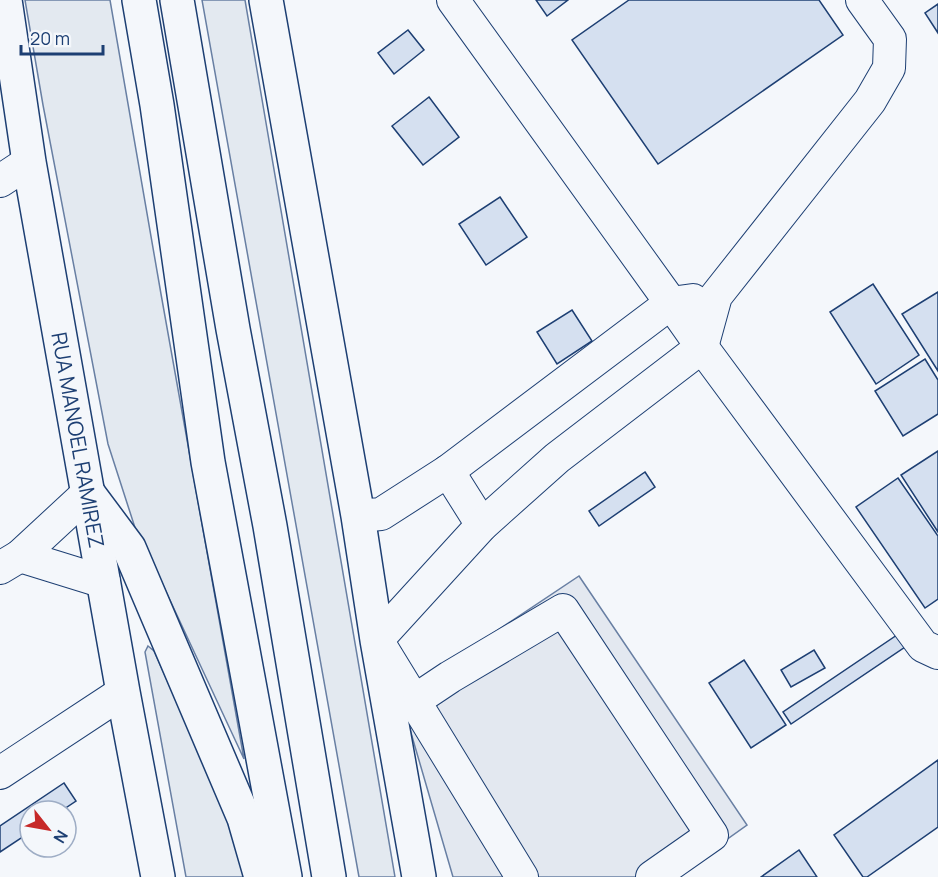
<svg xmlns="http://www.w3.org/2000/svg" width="938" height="877" font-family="Manrope,sans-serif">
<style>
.green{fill:#e3e9f0;stroke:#687fa3;stroke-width:1.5}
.parking{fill:#e3e8f0;stroke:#687fa3;stroke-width:1.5}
.building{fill:#d5e0f0;stroke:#1d3f73;stroke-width:1.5}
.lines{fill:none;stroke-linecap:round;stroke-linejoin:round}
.minor-casing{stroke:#1d3f73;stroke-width:34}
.major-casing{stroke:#1d3f73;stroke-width:36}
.highway-casing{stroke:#1d3f73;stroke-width:36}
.minor{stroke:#f4f7fb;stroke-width:32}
.major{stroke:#f4f7fb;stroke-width:33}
.highway{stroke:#f4f7fb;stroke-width:33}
.labels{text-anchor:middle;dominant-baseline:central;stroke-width:4.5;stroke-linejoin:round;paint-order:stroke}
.street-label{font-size:21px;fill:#1d3f73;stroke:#f4f7fb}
</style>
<rect width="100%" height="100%" fill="#f4f7fb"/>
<!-- green -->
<g class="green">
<path d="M25 0H110L161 294 244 759 162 583 138 537 108 444 43 105Z"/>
<path d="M202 0H245L395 877H359Z"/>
<path d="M148 646 154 651 230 821 247 877H186L145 652Z"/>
</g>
<!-- parking -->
<path class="parking" d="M579 576 747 825 674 877H453L402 702 450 662Z"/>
<!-- building -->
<g class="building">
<path d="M536 0H568L547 16Z"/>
<path d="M629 0H819L843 35 658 164 572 40Z"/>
<path d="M938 4V33L925 13Z"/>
<path d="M408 30 424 50 394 74 378 53Z"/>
<path d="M429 97 459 137 423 165 392 126Z"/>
<path d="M500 197 527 237 486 265 459 224Z"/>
<path d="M873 284 919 355 876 384 830 312Z"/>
<path d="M938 292V371L902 314Z"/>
<path d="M572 310 592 341 557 364 537 332Z"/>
<path d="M925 359 938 380V414L903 436 875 391Z"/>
<path d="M938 451V532L901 475Z"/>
<path d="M645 472 655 487 599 526 589 511Z"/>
<path d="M898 478 938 536V599L925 608 856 507Z"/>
<path d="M897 635 905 647 791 724 783 712Z"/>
<path d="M814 650 825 668 791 687 781 670Z"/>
<path d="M744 660 786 725 751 748 709 683Z"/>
<path d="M938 760V827L867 877H863L834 835Z"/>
<path d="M64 783 76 801 61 811H30V832L0 852V826Z"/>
<path d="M799 850 817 877H761Z"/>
</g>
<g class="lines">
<defs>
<g id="minor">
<path d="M453 0 671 303 702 347 923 646 938 653"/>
<path d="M0 181 29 162"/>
<path d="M448 471 482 525"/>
<path d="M358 516 381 514 448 471 671 303 693 300"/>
<path d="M20 556 104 582"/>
<path d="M0 568 20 556 88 493"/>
<path d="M414 701 450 677 563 610 712 835 652 877"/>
<path d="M0 773 123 692"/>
<path d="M522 877 377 640 482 525 557 458 702 347 716 296 870 101 889 68 890 39 862 0"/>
</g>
<g id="major">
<path id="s1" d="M5 0 29 162 123 692 158 877"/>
<path d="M266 0 358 516 377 640 419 877"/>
</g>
<g id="highway">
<path d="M139 0 157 105 208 462 285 877"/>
<path d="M177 0 233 329 270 526 329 877"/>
<path d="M88 493 129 548 244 818 261 877"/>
</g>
</defs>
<!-- minor casing -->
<use href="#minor" class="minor-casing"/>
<!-- major casing -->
<use href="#major" class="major-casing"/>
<!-- highway casing -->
<use href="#highway" class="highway-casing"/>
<!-- minor -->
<use href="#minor" class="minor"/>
<!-- major -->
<use href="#major" class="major"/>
<!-- highway -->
<use href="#highway" class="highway"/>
</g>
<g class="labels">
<!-- street labels -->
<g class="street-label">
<text stroke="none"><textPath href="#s1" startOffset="446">RUA MANOEL RAMIREZ</textPath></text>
</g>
</g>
<!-- north arrow -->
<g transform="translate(48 829) rotate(121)"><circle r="28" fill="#f4f7fb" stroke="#9eadc5" stroke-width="1.5"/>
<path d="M0-4.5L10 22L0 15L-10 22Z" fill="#c62828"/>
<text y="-9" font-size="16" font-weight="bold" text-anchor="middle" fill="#1d3f73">N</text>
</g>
<!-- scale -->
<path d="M21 45v9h82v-9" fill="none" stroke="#1d3f73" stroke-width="3"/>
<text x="30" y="45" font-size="18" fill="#1d3f73" stroke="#f4f7fb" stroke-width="4.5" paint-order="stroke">20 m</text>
</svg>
